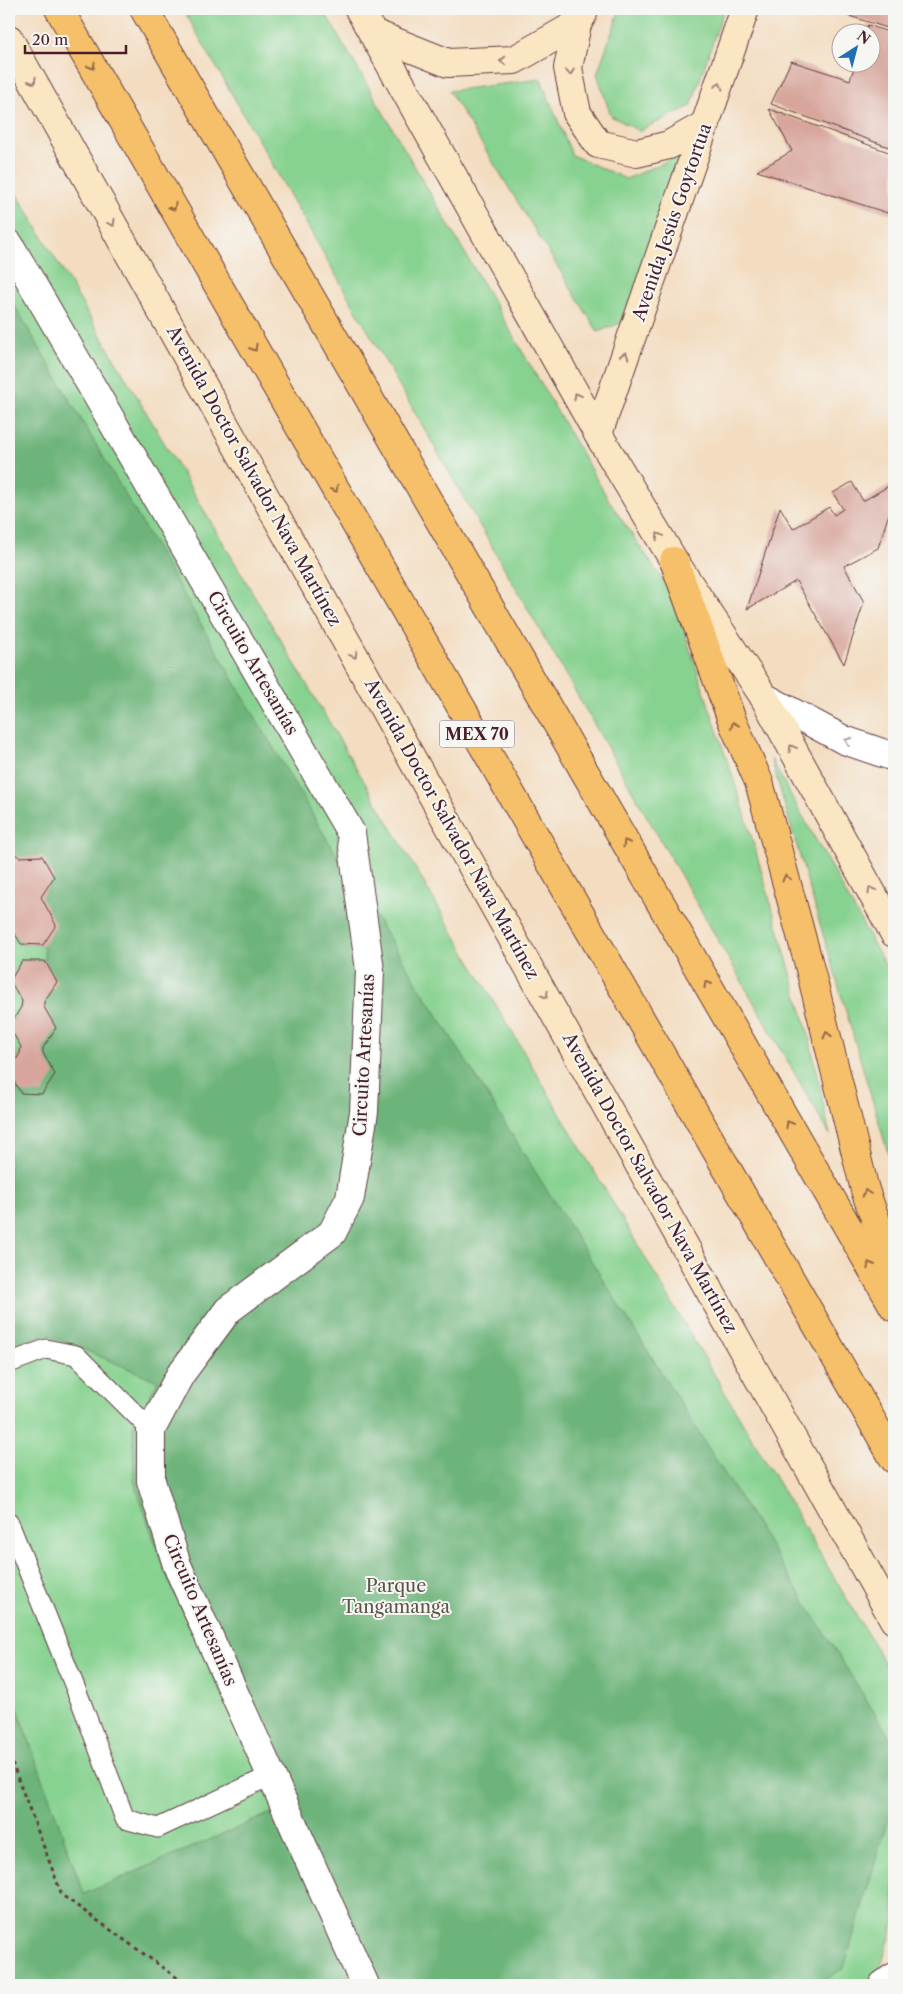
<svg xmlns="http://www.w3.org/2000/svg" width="903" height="1994" font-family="'Libre Caslon Text',serif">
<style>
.green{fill:#87d290;stroke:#68785e}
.forest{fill:#6db47a;stroke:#5c6a52}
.building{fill:#d7a59b}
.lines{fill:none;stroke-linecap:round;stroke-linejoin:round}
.lane-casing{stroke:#633b41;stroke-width:21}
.street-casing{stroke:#633b41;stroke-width:30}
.secondary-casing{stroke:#633b41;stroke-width:30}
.highway-casing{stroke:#633b41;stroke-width:30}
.path{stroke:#633b41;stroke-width:3;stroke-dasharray:4 4;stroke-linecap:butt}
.lane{stroke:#fff;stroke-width:19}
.street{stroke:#fff;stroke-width:28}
.secondary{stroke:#fbe6c4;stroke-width:28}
.highway{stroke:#f6c06b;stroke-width:28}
.oneway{stroke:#a28278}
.oneway2{stroke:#976748}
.oneway3{stroke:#ae9aa0}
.labels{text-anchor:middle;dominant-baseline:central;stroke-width:4;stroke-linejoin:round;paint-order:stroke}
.shield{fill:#f6f6f2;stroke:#7e6067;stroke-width:1}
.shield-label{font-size:16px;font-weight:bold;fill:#4a1f2b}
.street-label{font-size:18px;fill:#4a1f2b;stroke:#f6f6f2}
.park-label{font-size:18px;fill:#5c5549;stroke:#f6f6f2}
</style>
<rect width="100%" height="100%" fill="#f6f6f2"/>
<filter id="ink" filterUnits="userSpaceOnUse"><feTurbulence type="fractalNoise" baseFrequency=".02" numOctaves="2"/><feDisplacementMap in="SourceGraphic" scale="10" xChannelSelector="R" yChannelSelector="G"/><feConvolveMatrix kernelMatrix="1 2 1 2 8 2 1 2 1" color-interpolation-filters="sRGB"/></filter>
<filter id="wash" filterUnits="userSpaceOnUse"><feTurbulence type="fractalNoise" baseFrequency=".0096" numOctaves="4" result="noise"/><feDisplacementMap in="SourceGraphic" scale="20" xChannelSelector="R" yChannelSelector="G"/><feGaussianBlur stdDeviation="1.12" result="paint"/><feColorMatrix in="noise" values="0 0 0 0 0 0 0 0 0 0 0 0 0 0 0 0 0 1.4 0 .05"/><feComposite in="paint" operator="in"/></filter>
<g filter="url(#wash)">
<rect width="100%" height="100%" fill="#f3dcbf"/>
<!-- green -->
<g class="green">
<path d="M183 9H323L611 504 671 592 744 811 808 1032 830 1135Z"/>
<path d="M620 9H724L691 106 639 131 611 116 597 74Z"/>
<path d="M541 79 572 155 626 179 683 154 630 319 598 332 449 91Z"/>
<path d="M9 180 894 1679V1924L880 1970 889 1985H9Z"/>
<path d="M771 759 894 981V1173Z"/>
</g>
<!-- forest -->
<path class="forest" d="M9 296 325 836 894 1744V1798L844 1968 818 1985H9V1684L84 1894 276 1811 165 1572 134 1481 133 1425 158 1381 46 1334 9 1348V1073L20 1053 21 1047 9 1027 21 1007 22 1001 10 981 22 961H45L43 945 21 944 9 924Z"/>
<g id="blocks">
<!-- building -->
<g class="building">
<path d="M848 9H894V30L846 15Z"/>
<path d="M868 25 894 34V149L771 104 791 61 850 80 856 62H870V32H865Z"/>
<path d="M769 109 894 154V215L757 171 792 151Z"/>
<path d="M852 482 863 501 894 483V498L878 548 844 566 864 602 844 664 796 581 747 609 780 507 793 529 829 507 834 515 843 509 833 493Z"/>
<path d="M9 845 13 852 19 857 42 856 54 877 41 897 56 925 43 945 21 944 9 924Z"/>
<path d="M22 961H45L57 982 44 1002V1007L56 1028 43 1048V1053L55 1074 42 1094 21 1093 9 1073 20 1053 21 1047 9 1027 21 1007 22 1001 10 981Z"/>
</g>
</g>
</g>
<g filter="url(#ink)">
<use href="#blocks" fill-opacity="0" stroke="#633b41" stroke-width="1"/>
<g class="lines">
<defs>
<g id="lane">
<path d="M9 1363 46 1349 76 1355 151 1430"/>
<path d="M9 1523 81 1702 125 1819 158 1828 272 1775"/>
</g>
<g id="street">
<path d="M9 244 351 833 370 970 364 1112 350 1198 332 1233 228 1310 180 1375 151 1430V1481L177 1565 365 1985"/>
<path d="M764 697 844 740 894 757"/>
<path d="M883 1985 894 1977"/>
</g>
<g id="secondary">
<path d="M359 9 598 434 674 561 764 697 894 933"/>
<path d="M577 24 568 68 577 113 598 144 637 153 669 145 706 124"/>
<path d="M373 33 448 63 514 60 577 24 583 14"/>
<path d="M9 39 894 1620"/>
<path d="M598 434 745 9"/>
</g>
<g id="highway">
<path d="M59 9 894 1459"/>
<path d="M144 9 894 1307"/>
<path d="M674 561 733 723 759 782 808 961 865 1190 894 1272"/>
</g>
</defs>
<!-- lane casing -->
<use href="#lane" class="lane-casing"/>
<!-- street casing -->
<use href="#street" class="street-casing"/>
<!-- secondary casing -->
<use href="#secondary" class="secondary-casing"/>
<!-- highway casing -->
<use href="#highway" class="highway-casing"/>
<!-- path -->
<path class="path" d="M9 1755 62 1895 187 1985"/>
<!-- lane -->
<use href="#lane" class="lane"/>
<!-- street -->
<use href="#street" class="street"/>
<!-- secondary -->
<use href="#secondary" class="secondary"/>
<!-- highway -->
<use href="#highway" class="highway"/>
</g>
<!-- one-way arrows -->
<defs><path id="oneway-chevron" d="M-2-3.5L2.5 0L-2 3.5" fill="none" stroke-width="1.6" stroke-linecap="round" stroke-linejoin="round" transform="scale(1.25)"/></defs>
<g class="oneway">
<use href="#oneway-chevron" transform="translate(503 61) rotate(178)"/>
<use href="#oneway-chevron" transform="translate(570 72) rotate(85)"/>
<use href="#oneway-chevron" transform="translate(33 81) rotate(61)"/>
<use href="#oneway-chevron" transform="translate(719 86) rotate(-72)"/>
<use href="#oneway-chevron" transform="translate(112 223) rotate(61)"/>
<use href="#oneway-chevron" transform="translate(625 355) rotate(-71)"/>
<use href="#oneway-chevron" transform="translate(577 396) rotate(-119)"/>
<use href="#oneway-chevron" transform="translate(659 536) rotate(-121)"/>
<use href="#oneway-chevron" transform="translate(354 655) rotate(61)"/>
<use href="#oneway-chevron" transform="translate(792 748) rotate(-119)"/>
<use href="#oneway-chevron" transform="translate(871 890) rotate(-119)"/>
<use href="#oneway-chevron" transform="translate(545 995) rotate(61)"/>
</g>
<g class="oneway2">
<use href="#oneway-chevron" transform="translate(92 66) rotate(60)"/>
<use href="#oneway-chevron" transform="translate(173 207) rotate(60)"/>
<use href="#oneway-chevron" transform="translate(254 348) rotate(60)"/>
<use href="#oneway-chevron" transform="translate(335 489) rotate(60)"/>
<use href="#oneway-chevron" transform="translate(734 725) rotate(-113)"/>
<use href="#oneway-chevron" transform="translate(626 843) rotate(-120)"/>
<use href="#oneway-chevron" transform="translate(786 878) rotate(-105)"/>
<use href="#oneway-chevron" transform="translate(707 984) rotate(-120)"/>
<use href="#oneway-chevron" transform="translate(827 1035) rotate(-104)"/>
<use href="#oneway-chevron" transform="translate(789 1124) rotate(-120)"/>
<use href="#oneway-chevron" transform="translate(866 1193) rotate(-108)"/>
<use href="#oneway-chevron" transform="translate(870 1265) rotate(-120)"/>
</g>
<use class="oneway3" href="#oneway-chevron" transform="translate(848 741) rotate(-159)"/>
</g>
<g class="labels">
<!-- shield labels -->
<rect class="shield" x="439.5" y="720.5" width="75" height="27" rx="4"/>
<g class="shield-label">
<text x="477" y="734">MEX 70</text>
</g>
<!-- street labels -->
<g class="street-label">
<text transform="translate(672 222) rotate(-71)">Avenida Jesús Goytortua</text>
<text transform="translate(254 476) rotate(61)">Avenida Doctor Salvador Nava Martínez</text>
<text transform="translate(253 663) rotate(60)">Circuito Artesanías</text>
<text transform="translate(452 829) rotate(61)">Avenida Doctor Salvador Nava Martínez</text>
<text transform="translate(364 1055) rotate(-87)">Circuito Artesanías</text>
<text transform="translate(650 1183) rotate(61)">Avenida Doctor Salvador Nava Martínez</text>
<text transform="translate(200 1610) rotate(67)">Circuito Artesanías</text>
</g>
<!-- park labels -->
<g class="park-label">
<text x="396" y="1586">Parque<tspan x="396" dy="21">Tangamanga</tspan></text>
</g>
</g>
<!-- margin -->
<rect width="903" height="1994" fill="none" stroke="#f6f6f2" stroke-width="30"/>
<!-- north arrow -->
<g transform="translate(856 48) rotate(36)"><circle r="24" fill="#f6f6f2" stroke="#b1a0a2"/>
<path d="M0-4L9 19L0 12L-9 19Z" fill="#1f6fb2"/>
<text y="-8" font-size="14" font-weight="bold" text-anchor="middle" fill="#4a1f2b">N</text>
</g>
<!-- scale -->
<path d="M25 45v8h101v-8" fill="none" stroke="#4a1f2b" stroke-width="2.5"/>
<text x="32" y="45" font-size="15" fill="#4a1f2b" stroke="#f6f6f2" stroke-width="4" paint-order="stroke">20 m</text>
</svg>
